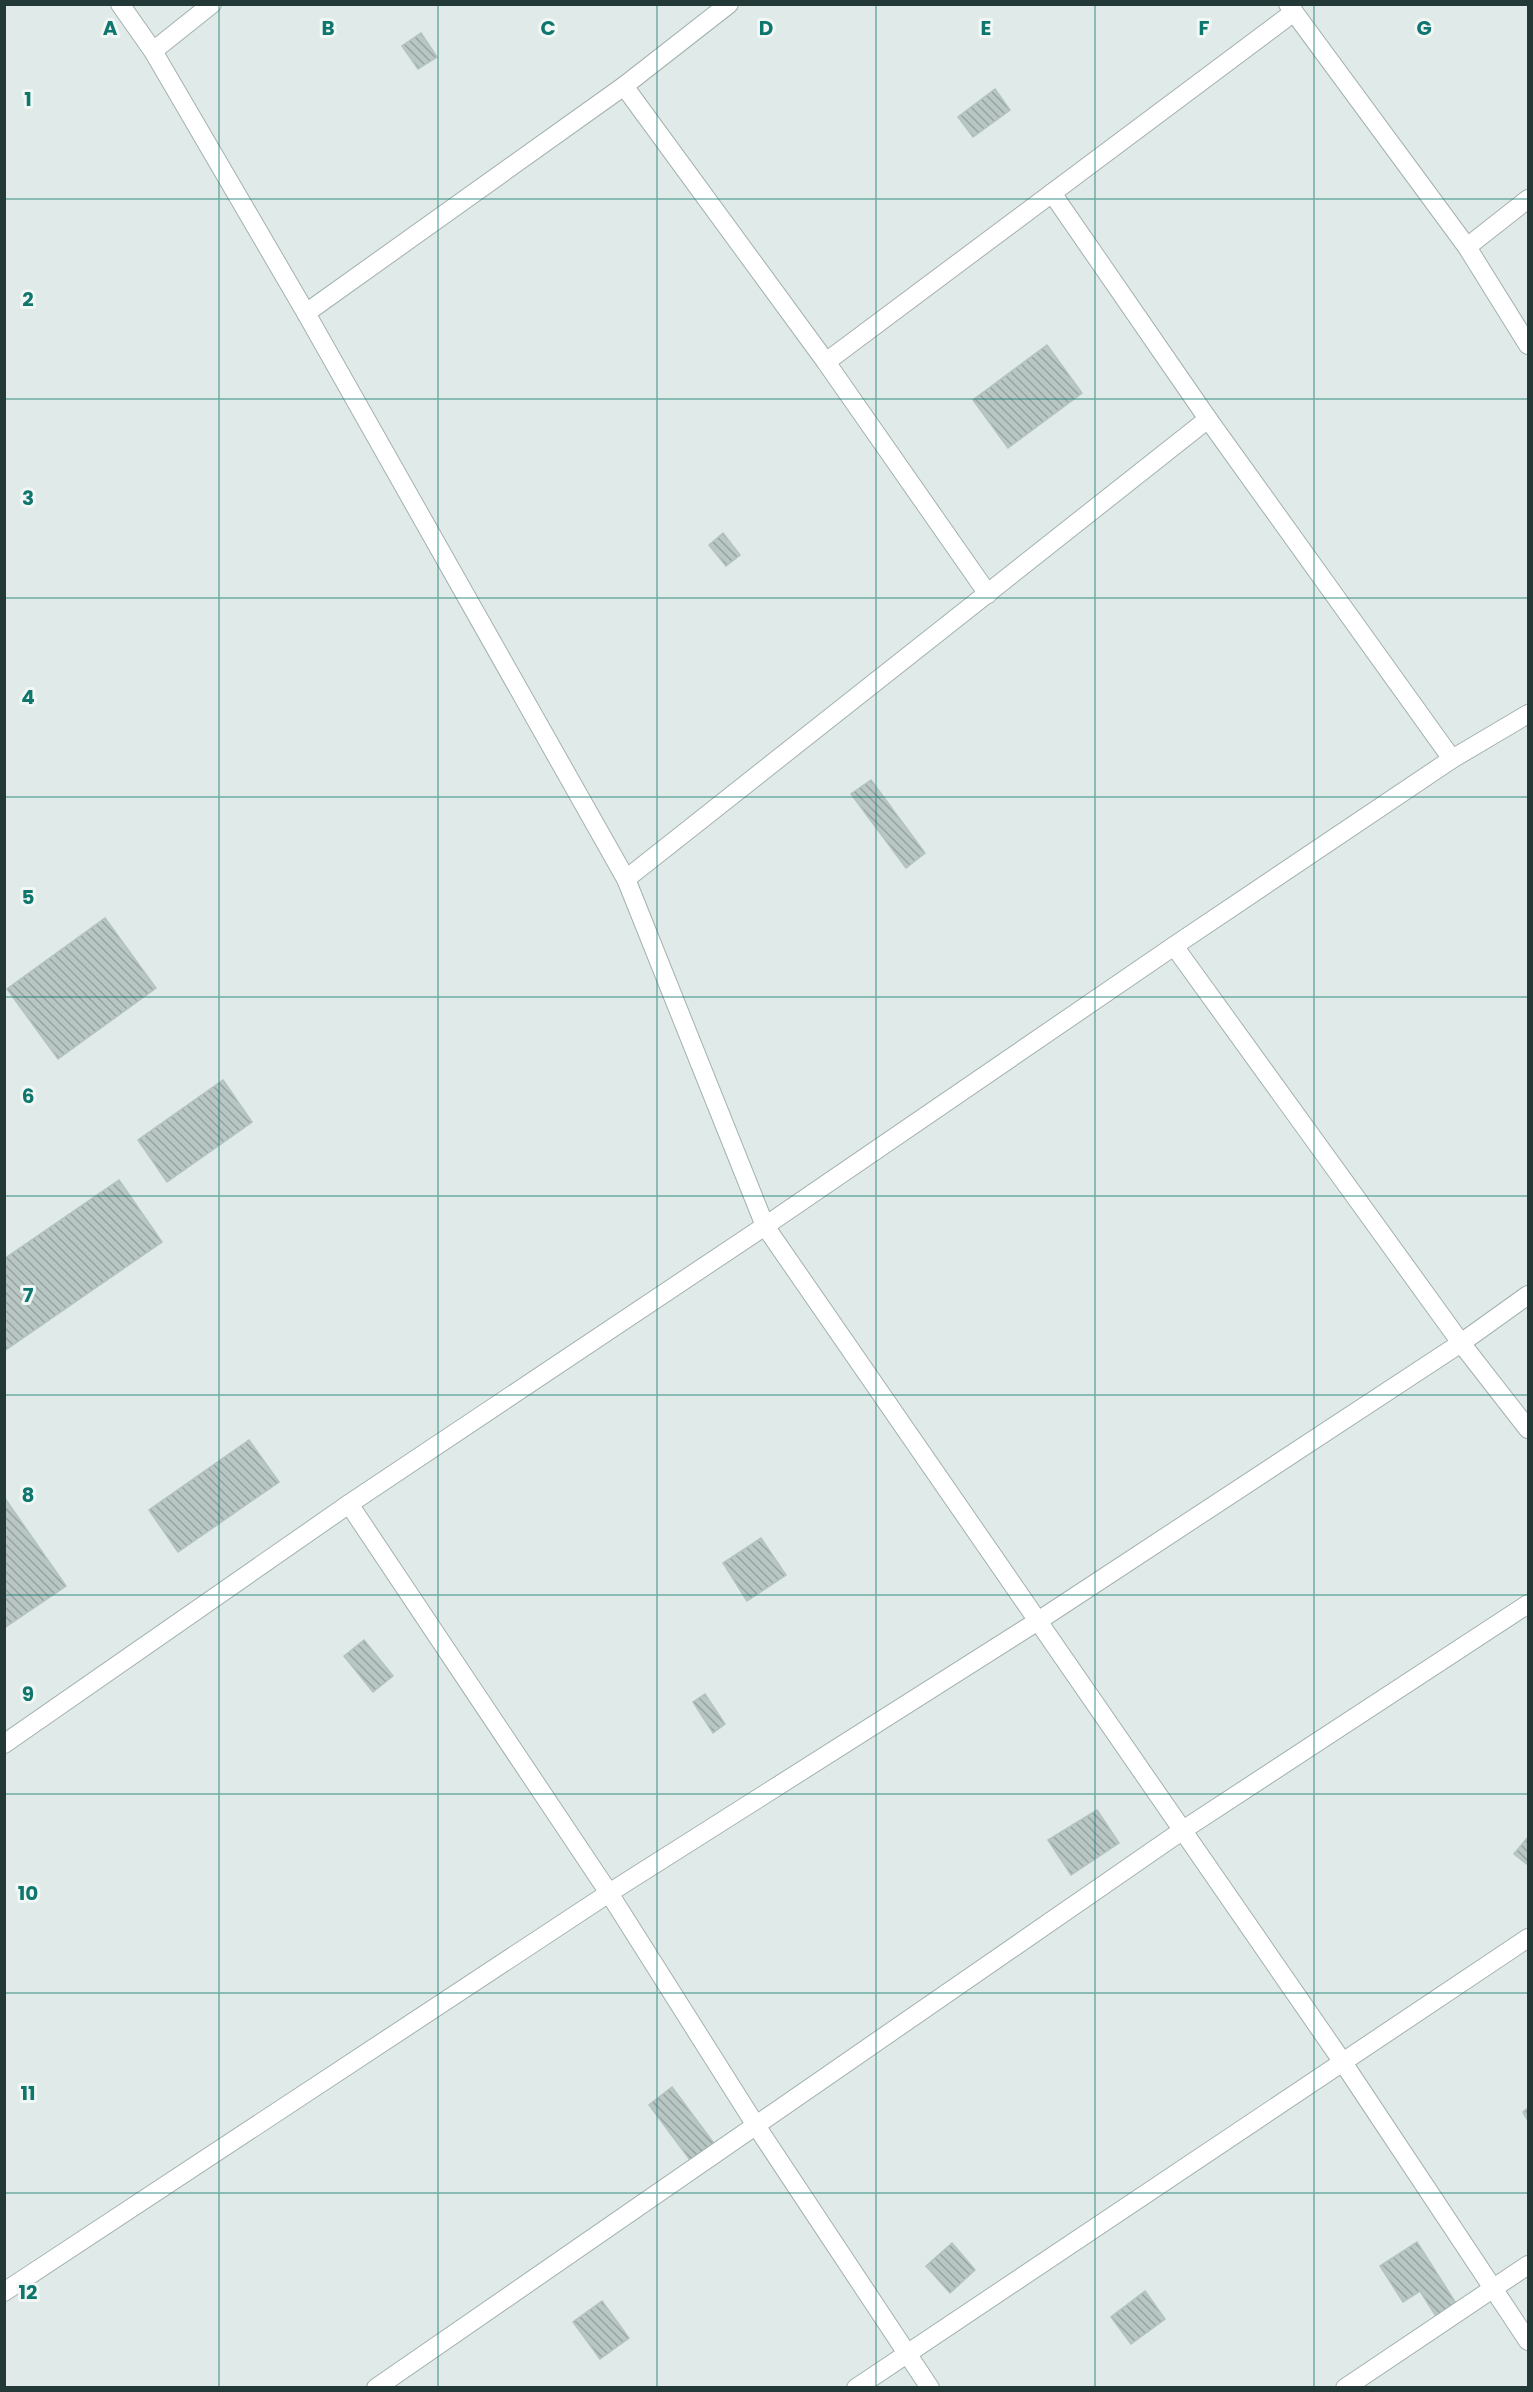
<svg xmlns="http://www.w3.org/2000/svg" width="1533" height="2392" font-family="Poppins,sans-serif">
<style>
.building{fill:url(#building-back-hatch);stroke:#b3c3c0;stroke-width:1.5}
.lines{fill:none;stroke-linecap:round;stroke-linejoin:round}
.minor-casing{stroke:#a3b1b0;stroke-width:20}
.minor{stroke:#fff;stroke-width:18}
.grid{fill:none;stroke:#0f766e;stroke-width:1.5;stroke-opacity:0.55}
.grid-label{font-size:20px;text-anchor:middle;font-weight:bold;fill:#0f766e;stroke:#f0f7f5;stroke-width:6;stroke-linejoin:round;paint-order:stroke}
</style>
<defs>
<pattern id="building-back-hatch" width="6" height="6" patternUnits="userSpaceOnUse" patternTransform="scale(1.5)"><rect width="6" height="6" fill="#b9c7c4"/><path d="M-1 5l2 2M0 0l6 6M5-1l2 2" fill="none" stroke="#96a3a0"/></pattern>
</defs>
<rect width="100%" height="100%" fill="#e0eae8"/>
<!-- building -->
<g class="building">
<path d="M421 33 437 57 418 69 402 46Z"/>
<path d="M995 89 1010 110 973 137 958 117Z"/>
<path d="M1047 345 1082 393 1008 448 973 400Z"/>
<path d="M723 533 740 555 726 566 709 545Z"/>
<path d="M871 780 925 853 906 868 851 794Z"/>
<path d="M105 918 156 988 58 1059 7 989Z"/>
<path d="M223 1080 252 1122 167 1182 138 1140Z"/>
<path d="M119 1180 162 1242 4 1351V1259Z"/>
<path d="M249 1440 279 1482 178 1552 149 1510Z"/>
<path d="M4 1497 66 1586 4 1628Z"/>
<path d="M761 1538 786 1575 747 1601 723 1563Z"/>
<path d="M364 1640 393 1676 373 1692 344 1656Z"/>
<path d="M705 1694 725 1724 713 1733 693 1702Z"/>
<path d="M1097 1810 1119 1843 1071 1875 1048 1840Z"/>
<path d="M1528 1837V1865L1514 1854Z"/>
<path d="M672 2087 722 2154 699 2172 649 2105Z"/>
<path d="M1528 2108V2121L1523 2112Z"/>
<path d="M1417 2242 1459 2308 1439 2321 1420 2291 1403 2302 1380 2266Z"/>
<path d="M952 2243 975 2270 950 2293 926 2266Z"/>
<path d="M1145 2291 1165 2319 1131 2344 1111 2317Z"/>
<path d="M602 2301 629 2338 600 2359 573 2322Z"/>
</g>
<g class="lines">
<defs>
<g id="minor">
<path d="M120 4 153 51 306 313 626 879 765 1226 1342 2061 1528 2341"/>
<path d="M1288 4 1467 247 1528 345"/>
<path d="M153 51 212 4"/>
<path d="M624 86 826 362 988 594"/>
<path d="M1052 193 1208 419 1452 759"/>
<path d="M1467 247 1528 199"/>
<path d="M306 313 624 86 729 4"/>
<path d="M826 362 1294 12"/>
<path d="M626 879 1208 419"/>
<path d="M1174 946 1461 1343 1528 1429"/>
<path d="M349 1504 609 1893 755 2124 930 2388"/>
<path d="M4 1744 349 1504 765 1226 1174 946 1452 759 1528 714"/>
<path d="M4 2292 609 1893 1038 1621 1461 1343 1528 1295"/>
<path d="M376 2388 1183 1830 1528 1604"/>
<path d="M856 2388 1528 1938"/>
<path d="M1345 2388 1528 2265"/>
</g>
</defs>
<!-- minor casing -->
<use href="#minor" class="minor-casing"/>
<!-- minor -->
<use href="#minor" class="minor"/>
</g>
<!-- grid -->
<path class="grid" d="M219 4V2388M438 4V2388M657 4V2388M876 4V2388M1095 4V2388M1314 4V2388M4 199H1528M4 399H1528M4 598H1528M4 797H1528M4 997H1528M4 1196H1528M4 1395H1528M4 1595H1528M4 1794H1528M4 1993H1528M4 2193H1528"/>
<g class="grid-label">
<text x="110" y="35">A</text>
<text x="328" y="35">B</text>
<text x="548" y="35">C</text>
<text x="766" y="35">D</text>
<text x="986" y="35">E</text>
<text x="1204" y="35">F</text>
<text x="1424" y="35">G</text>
<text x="28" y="106">1</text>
<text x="28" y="306">2</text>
<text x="28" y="505">3</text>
<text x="28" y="704">4</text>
<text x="28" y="904">5</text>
<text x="28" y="1103">6</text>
<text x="28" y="1302">7</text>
<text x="28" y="1502">8</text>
<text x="28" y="1701">9</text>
<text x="28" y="1900">10</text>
<text x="28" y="2100">11</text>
<text x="28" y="2299">12</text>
</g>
<!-- border -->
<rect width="1533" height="2392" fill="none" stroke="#223938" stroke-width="12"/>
</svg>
